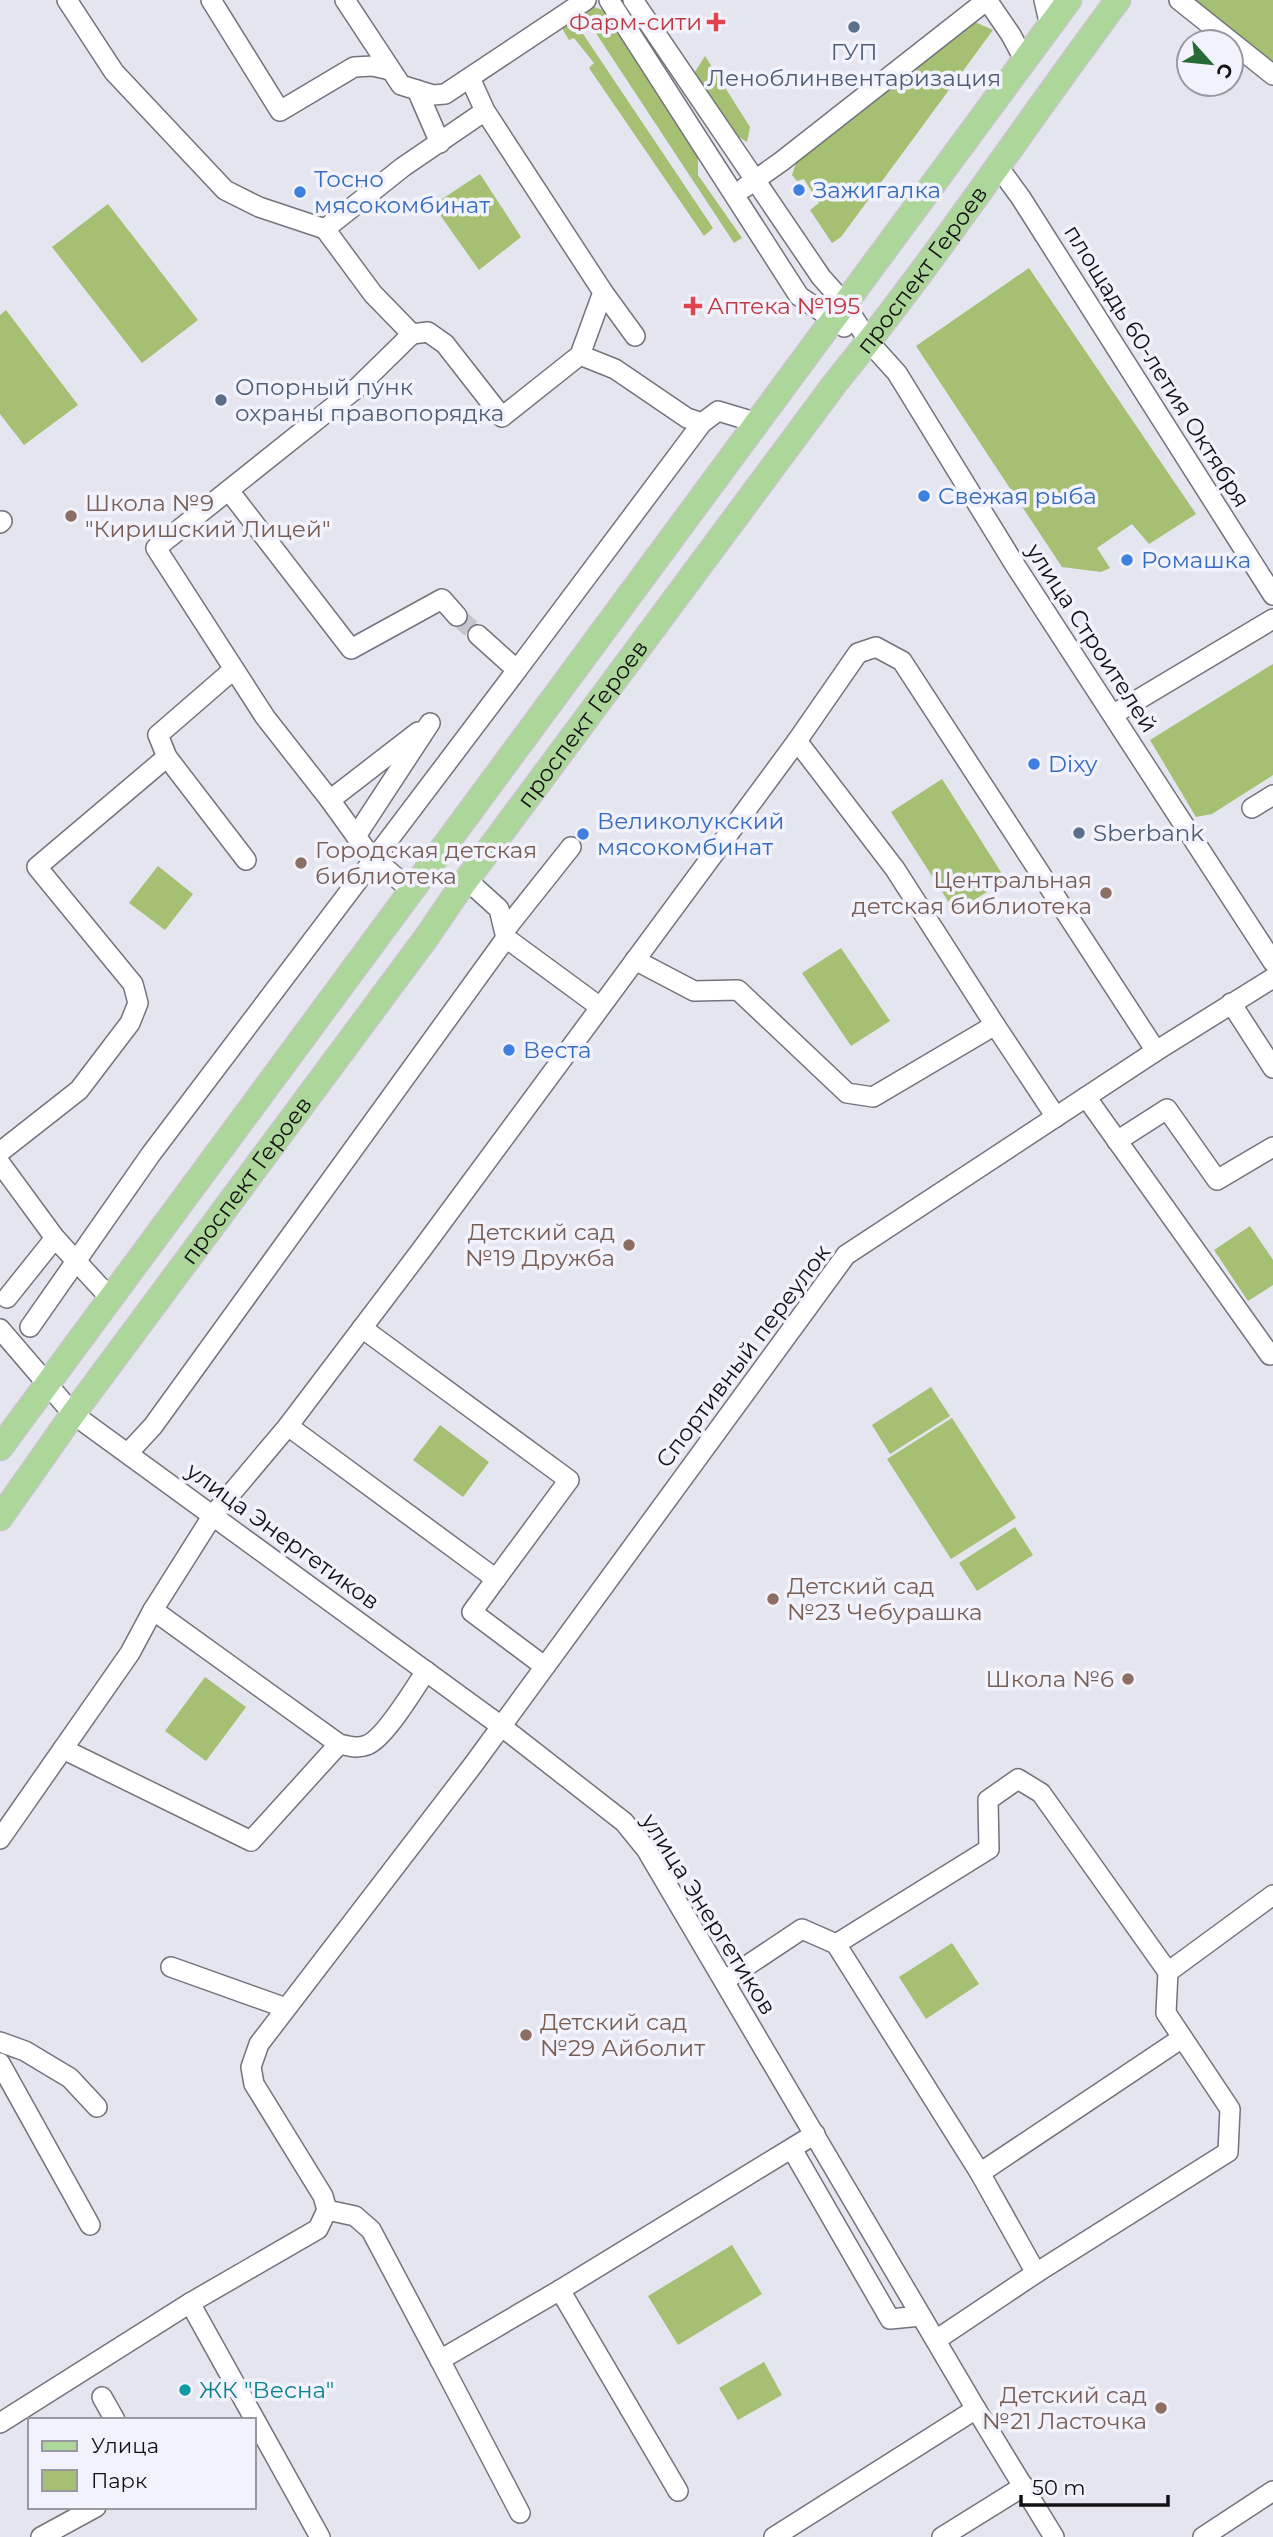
<svg xmlns="http://www.w3.org/2000/svg" width="1273" height="2537" font-family="Montserrat,sans-serif">
<style>
.green{fill:#a5bf73}
.lines{fill:none;stroke-linecap:round;stroke-linejoin:round}
.minor-tunnel{stroke:#c5c5cf;stroke-width:19;stroke-dasharray:19 10;stroke-linecap:butt}
.minor-casing{stroke:#73737d;stroke-width:22}
.major-casing{stroke:#c6c6c7;stroke-width:27}
.minor{stroke:#fff;stroke-width:19}
.major{stroke:#add69a;stroke-width:24}
.health-dot{fill:#e0444e;stroke:#f2f2fd;stroke-width:2.5}
.service-dot{fill:#5c6f8a;stroke:#f2f2fd;stroke-width:2.5}
.shop-dot{fill:#3f7fe0;stroke:#f2f2fd;stroke-width:2.5}
.education-dot{fill:#8d6e63;stroke:#f2f2fd;stroke-width:2.5}
.culture-dot{fill:#0f9aa8;stroke:#f2f2fd;stroke-width:2.5}
.labels{text-anchor:middle;dominant-baseline:central;stroke-width:7;stroke-linejoin:round;paint-order:stroke}
.health-label{font-size:23px;fill:#be3a42;stroke:#f2f2fd;text-anchor:end}
.service-label{font-size:23px;fill:#4e5e75;stroke:#f2f2fd;text-anchor:start}
.shop-label{font-size:23px;fill:#366cbe;stroke:#f2f2fd;text-anchor:start}
.street-label{font-size:23px;fill:#121216;stroke:#f2f2fd}
.education-label{font-size:23px;fill:#785e54;stroke:#f2f2fd;text-anchor:start}
.culture-label{font-size:23px;fill:#0d838f;stroke:#f2f2fd;text-anchor:start}
</style>
<rect width="100%" height="100%" fill="#e5e5f0"/>
<!-- green -->
<g class="green">
<path d="M1192 0H1273V62Z"/>
<path d="M594 7 603 10 698 153V175L742 238 734 243 584 15Z"/>
<path d="M567 10 713 228 704 236 589 68 594 63 574 38 569 40 556 18Z"/>
<path d="M975 22 993 30 841 237 832 243 810 210 819 203 804 179 797 181 792 175 801 148Z"/>
<path d="M705 56 750 127 747 142 737 136 693 75Z"/>
<path d="M480 174 521 237 479 270 433 205Z"/>
<path d="M108 204 198 320 142 363 52 247Z"/>
<path d="M1029 268 1196 514 1149 544 1132 524 1097 548 1110 568 1101 572 1062 567 916 346Z"/>
<path d="M6 310 78 405 24 445 0 414V315Z"/>
<path d="M1273 664V775L1212 814 1196 817 1150 740Z"/>
<path d="M942 779 1006 880 955 912 891 812Z"/>
<path d="M158 866 193 894 165 930 129 903Z"/>
<path d="M841 948 890 1021 851 1046 802 973Z"/>
<path d="M1250 1226 1273 1260V1285L1248 1301 1214 1250Z"/>
<path d="M931 1387 950 1416 890 1454 872 1425Z"/>
<path d="M952 1418 1016 1518 951 1559 887 1459Z"/>
<path d="M440 1425 489 1462 463 1497 413 1460Z"/>
<path d="M1015 1527 1033 1555 977 1591 959 1563Z"/>
<path d="M205 1677 246 1707 206 1761 165 1731Z"/>
<path d="M952 1943 979 1984 926 2019 899 1977Z"/>
<path d="M732 2245 762 2294 678 2345 648 2296Z"/>
<path d="M764 2362 782 2395 738 2420 719 2388Z"/>
</g>
<g class="lines">
<!-- minor-tunnel -->
<path class="minor-tunnel" d="M457 616 478 635"/>
<defs>
<g id="minor">
<path d="M67 0 114 72 225 190 259 207 325 229"/>
<path d="M211 0 280 111 354 67 373 66 390 70"/>
<path d="M345 0 401 85 433 95 445 94 586 0"/>
<path d="M609 0 799 296 844 327"/>
<path d="M633 0 821 277 845 304 869 342 897 373 1015 565 1273 962"/>
<path d="M987 0 1011 35 1025 61"/>
<path d="M1044 0 1050 26"/>
<path d="M1179 0 1273 75"/>
<path d="M470 78 485 111 603 292 580 355 502 417 445 344 428 332 412 334 373 294 325 229 403 167 485 111"/>
<path d="M417 90 440 143"/>
<path d="M997 165 1021 198 1273 595"/>
<path d="M744 188 782 161 987 0"/>
<path d="M603 292 635 336"/>
<path d="M580 355 615 369 687 418 702 423 718 411 758 423"/>
<path d="M230 492 351 649 442 599 457 616"/>
<path d="M0 523 2 521"/>
<path d="M478 635 517 670 702 423"/>
<path d="M233 670 158 735 167 757 246 860"/>
<path d="M1114 714 1273 619"/>
<path d="M797 741 895 869 995 1025"/>
<path d="M330 800 418 732"/>
<path d="M1252 808 1273 795"/>
<path d="M356 836 430 723"/>
<path d="M467 880 499 909 506 938 600 1007"/>
<path d="M412 891 384 867 374 861 330 800 265 717 156 548 358 387 412 334"/>
<path d="M505 930 571 847"/>
<path d="M635 960 694 991 738 990 847 1093 873 1097 995 1025 1056 1117"/>
<path d="M1231 1003 1273 1068"/>
<path d="M1086 1097 1270 1355"/>
<path d="M1117 1141 1167 1109 1217 1180 1273 1147"/>
<path d="M0 1152 79 1090 130 1023 138 1003 133 984 37 867 167 757"/>
<path d="M0 1163 55 1238 111 1299"/>
<path d="M7 1298 55 1238"/>
<path d="M30 1327 151 1154 517 670"/>
<path d="M0 1329 73 1414 501 1726 624 1822 646 1849 976 2409 1054 2537"/>
<path d="M288 1426 496 1579 569 1480 362 1328"/>
<path d="M128 1453 153 1426 506 938"/>
<path d="M496 1579 472 1612 544 1666"/>
<path d="M153 1610 339 1744C349 1746 357 1749 367 1745 384 1739 415 1688 426 1671"/>
<path d="M63 1749 251 1841 339 1744"/>
<path d="M0 1839 130 1653 153 1610 213 1515 288 1426 422 1249 797 741 858 653 876 647 902 661 1156 1051"/>
<path d="M171 1967 286 2008"/>
<path d="M724 1981 802 1929 836 1944"/>
<path d="M0 2042 25 2051 70 2078 97 2107"/>
<path d="M0 2063 90 2225"/>
<path d="M792 2149 890 2319 921 2316"/>
<path d="M980 2173 1182 2038"/>
<path d="M327 2210 355 2216 371 2230 440 2360 560 2290 815 2134"/>
<path d="M1036 2273 980 2173 836 1944 989 1849 988 1800 1018 1779 1041 1793 1168 1972"/>
<path d="M560 2290 678 2491"/>
<path d="M190 2303 320 2537"/>
<path d="M936 2340 1036 2273 1228 2152 1230 2109 1166 2013 1168 1972 1273 1895"/>
<path d="M440 2360 520 2513"/>
<path d="M102 2397 115 2420"/>
<path d="M0 2423 190 2303 318 2229 327 2210 323 2196 254 2084 251 2067 259 2044 473 1765 846 1255 1156 1051 1273 978"/>
<path d="M41 2537 96 2507"/>
<path d="M774 2537 976 2409"/>
<path d="M942 2537 1024 2486"/>
<path d="M1203 2537 1273 2491"/>
</g>
<g id="major">
<path d="M0 1448 1069 0"/>
<path id="s1" d="M0 1518 73 1414 426 938 456 894 836 382C936 260 1023 127 1118 0"/>
</g>
</defs>
<!-- minor casing -->
<use href="#minor" class="minor-casing"/>
<!-- major casing -->
<use href="#major" class="major-casing"/>
<!-- minor -->
<use href="#minor" class="minor"/>
<!-- major -->
<use href="#major" class="major"/>
</g>
<!-- markers -->
<g class="health-dot">
<path d="M712.5 11.5h7v7h7v7h-7v7h-7v-7h-7v-7h7z"/>
<path d="M689.5 295.5h7v7h7v7h-7v7h-7v-7h-7v-7h7z"/>
</g>
<g class="service-dot">
<circle cx="854" cy="27" r="7"/>
<circle cx="221" cy="400" r="7"/>
<circle cx="1079" cy="833" r="7"/>
</g>
<g class="shop-dot">
<circle cx="799" cy="190" r="7"/>
<circle cx="300" cy="192" r="7"/>
<circle cx="924" cy="496" r="7"/>
<circle cx="1127" cy="560" r="7"/>
<circle cx="1034" cy="764" r="7"/>
<circle cx="583" cy="834" r="7"/>
<circle cx="509" cy="1050" r="7"/>
</g>
<g class="education-dot">
<circle cx="71" cy="516" r="7"/>
<circle cx="301" cy="863" r="7"/>
<circle cx="1106" cy="893" r="7"/>
<circle cx="629" cy="1245" r="7"/>
<circle cx="773" cy="1599" r="7"/>
<circle cx="1128" cy="1679" r="7"/>
<circle cx="526" cy="2035" r="7"/>
<circle cx="1161" cy="2408" r="7"/>
</g>
<circle class="culture-dot" cx="185" cy="2390" r="7"/>
<g class="labels">
<!-- health labels -->
<g class="health-label">
<text x="702" y="22">Фарм-сити</text>
<text x="707" y="306" text-anchor="start">Аптека №195</text>
</g>
<!-- service labels -->
<g class="service-label">
<text x="854" y="52" text-anchor="middle">ГУП<tspan x="854" dy="26">Леноблинвентаризация</tspan></text>
<text x="235" y="387">Опорный пунк<tspan x="235" dy="26">охраны правопорядка</tspan></text>
<text x="1093" y="833">Sberbank</text>
</g>
<!-- shop labels -->
<g class="shop-label">
<text x="314" y="179">Тосно<tspan x="314" dy="26">мясокомбинат</tspan></text>
<text x="813" y="190">Зажигалка</text>
<text x="938" y="496">Свежая рыба</text>
<text x="1141" y="560">Ромашка</text>
<text x="1048" y="764">Dixy</text>
<text x="597" y="821">Великолукский<tspan x="597" dy="26">мясокомбинат</tspan></text>
<text x="523" y="1050">Веста</text>
</g>
<!-- street labels -->
<g class="street-label">
<text stroke="none"><textPath href="#s1" startOffset="1552">проспект Героев</textPath></text>
<text transform="translate(1157 366) rotate(58)">площадь 60-летия Октября</text>
<text transform="translate(1092 638) rotate(57)">улица Строителей</text>
<text stroke="none"><textPath href="#s1" startOffset="985">проспект Героев</textPath></text>
<text stroke="none"><textPath href="#s1" startOffset="418">проспект Героев</textPath></text>
<text transform="translate(743 1356) rotate(-53)">Спортивный переулок</text>
<text transform="translate(283 1536) rotate(36)">улица Энергетиков</text>
<text transform="translate(709 1914) rotate(58)">улица Энергетиков</text>
</g>
<!-- education labels -->
<g class="education-label">
<text x="85" y="503">Школа №9<tspan x="85" dy="26">"Киришский Лицей"</tspan></text>
<text x="315" y="850">Городская детская<tspan x="315" dy="26">библиотека</tspan></text>
<text x="1092" y="880" text-anchor="end">Центральная<tspan x="1092" dy="26">детская библиотека</tspan></text>
<text x="615" y="1232" text-anchor="end">Детский сад<tspan x="615" dy="26">№19 Дружба</tspan></text>
<text x="787" y="1586">Детский сад<tspan x="787" dy="26">№23 Чебурашка</tspan></text>
<text x="1114" y="1679" text-anchor="end">Школа №6</text>
<text x="540" y="2022">Детский сад<tspan x="540" dy="26">№29 Айболит</tspan></text>
<text x="1147" y="2395" text-anchor="end">Детский сад<tspan x="1147" dy="26">№21 Ласточка</tspan></text>
</g>
<!-- culture labels -->
<g class="culture-label">
<text x="199" y="2390">ЖК "Весна"</text>
</g>
</g>
<!-- legend -->
<rect x="28" y="2418" width="228" height="91" fill="#f2f2fd" stroke="#9898a1" stroke-width="2"/>
<rect x="42" y="2441" width="35" height="10" fill="#add69a" stroke="#9898a1" stroke-width="2"/>
<text x="91" y="2453" font-size="21" fill="#121216">Улица</text>
<rect x="42" y="2470" width="35" height="21" fill="#a5bf73" stroke="#9898a1" stroke-width="2"/>
<text x="91" y="2488" font-size="21" fill="#121216">Парк</text>
<!-- north arrow -->
<g transform="translate(1210 63) rotate(117)"><circle r="33" fill="#f2f2fd" stroke="#9898a1" stroke-width="2"/>
<path d="M0-5L12 26L0 18L-12 26Z" fill="#286a35"/>
<text y="-10" font-size="19" font-weight="bold" text-anchor="middle" fill="#121216">С</text>
</g>
<!-- scale -->
<path d="M1021 2495v10h147v-10" fill="none" stroke="#121216" stroke-width="3.5"/>
<text x="1032" y="2495" font-size="21" fill="#121216" stroke="#f2f2fd" stroke-width="5" paint-order="stroke">50 m</text>
</svg>
